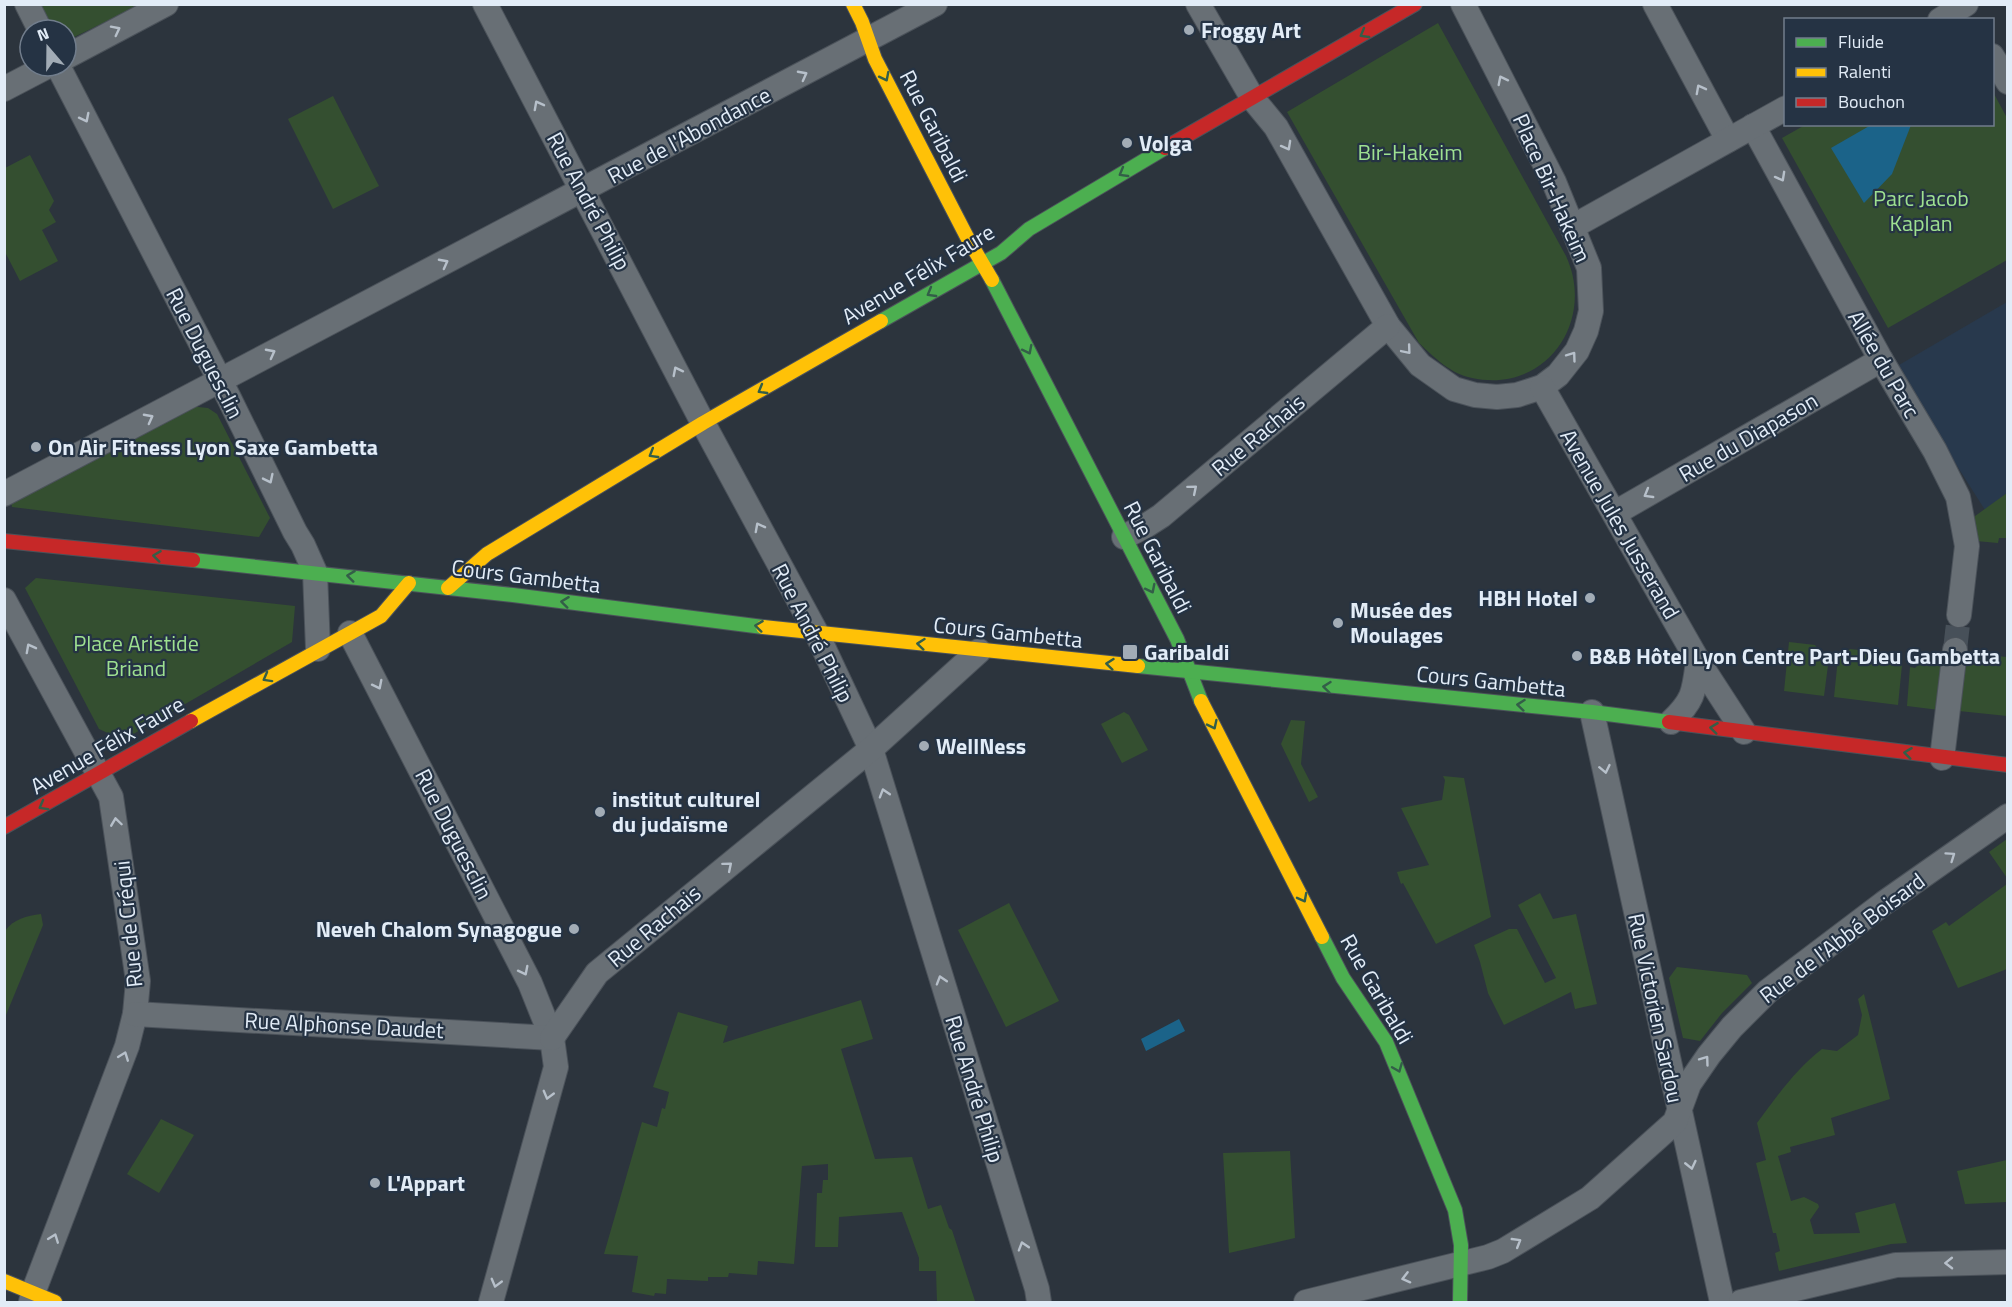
<svg xmlns="http://www.w3.org/2000/svg" width="2012" height="1307" font-family="'Titillium Web',sans-serif">
<style>
.built{fill:#28394d}
.green{fill:#344f30}
.water{fill:#1b6389}
.lines{fill:none;stroke-linecap:round;stroke-linejoin:round}
.street-tunnel{stroke:#475059;stroke-width:24;stroke-dasharray:24 12;stroke-linecap:butt}
.street-casing{stroke:#4b525a;stroke-width:26}
.fast-casing{stroke:#4b525a;stroke-width:16}
.slow-casing{stroke:#4b525a;stroke-width:16}
.jam-casing{stroke:#4b525a;stroke-width:16}
.street{stroke:#686f75;stroke-width:24}
.fast{stroke:#4caf50;stroke-width:14}
.slow{stroke:#ffc107;stroke-width:14}
.jam{stroke:#c62828;stroke-width:14}
.oneway{stroke:#b7c0ca}
.oneway2{stroke:#335e48}
.poi-dot{fill:#a2acb6;stroke:#253344;stroke-width:2}
.labels{text-anchor:middle;dominant-baseline:central;stroke-width:4.5;stroke-linejoin:round;paint-order:stroke}
.poi-label{font-size:22px;font-weight:bold;fill:#e2ecf7;stroke:#253344;text-anchor:start}
.street-label{font-size:22px;fill:#e2ecf7;stroke:#253344}
.park-label{font-size:22px;fill:#9ee090;stroke:#253344}
</style>
<rect width="100%" height="100%" fill="#2c343d"/>
<!-- built -->
<path class="built" d="M2007 302V493L1985 510 1933 428 1899 365Z"/>
<!-- green -->
<g class="green">
<path d="M41 5H140L66 41V30H54Z"/>
<path d="M1438 23 1566 256C1596 321 1546 394 1472 378 1451 374 1435 358 1419 343L1287 112Z"/>
<path d="M1993 92 2007 118V260L1888 328 1782 138 1805 125 1992 124Z"/>
<path d="M333 96 379 186 333 209 288 119Z"/>
<path d="M30 155 54 201 49 210 56 222 42 230 58 261 20 281 5 252V168Z"/>
<path d="M189 406 208 408 217 414 270 518 259 537 12 507 11 501Z"/>
<path d="M2007 493V538H1999L1998 543 1976 541 1971 519Z"/>
<path d="M36 578 295 606 292 642 123 740 99 729 25 588Z"/>
<path d="M1789 642 1815 645 1824 657 1829 658 1824 696 1784 691Z"/>
<path d="M1850 649 1888 653 1897 665H1902L1898 705 1834 697 1838 658H1841Z"/>
<path d="M1978 654 2007 657V716L1959 711 1965 655 1978 656Z"/>
<path d="M1925 658 1945 660 1939 710 1907 706 1910 667 1915 668Z"/>
<path d="M1124 712 1129 715 1148 750 1122 763 1101 724Z"/>
<path d="M1291 720 1305 721 1301 764 1318 797 1309 802 1281 744Z"/>
<path d="M1443 776 1464 778 1491 917 1436 944 1403 883 1401 884 1397 872 1429 865 1401 808 1442 800 1445 780Z"/>
<path d="M2007 839V878L1989 852Z"/>
<path d="M2007 884V969L1958 988 1932 931 1946 922 1949 926Z"/>
<path d="M1540 893 1553 919 1576 914 1597 1004 1575 1009 1571 992 1504 1025 1488 993 1480 962 1474 945 1509 929H1517L1545 983 1556 978 1518 905Z"/>
<path d="M1009 903 1059 1001 1006 1027 958 930Z"/>
<path d="M41 914 43 925 6 1015 5 931C13 919 27 916 41 914Z"/>
<path d="M1677 967 1747 975 1752 983 1722 1013 1700 1041 1683 1038 1669 978Z"/>
<path d="M1864 994 1890 1099 1831 1118 1835 1135 1790 1147 1791 1152 1778 1156 1791 1201 1804 1197 1818 1204 1819 1207 1810 1220 1814 1234 1860 1233 1855 1213 1895 1203 1907 1243 1891 1244 1779 1271 1775 1253 1780 1251 1776 1233H1773L1756 1163 1766 1160 1757 1123C1777 1096 1796 1069 1822 1049L1837 1051 1858 1035 1862 1015 1858 999Z"/>
<path d="M861 1000 873 1039 841 1049 875 1159 912 1157 928 1209 941 1205 949 1228 952 1230 975 1301 937 1302 936 1271H919V1258L902 1212 839 1217 838 1247H815L817 1193H822L823 1180H828V1164L802 1166 794 1264 758 1261 757 1275 729 1273 728 1277H708V1281L667 1279 666 1294 655 1293 654 1296 632 1292 638 1256 604 1254 642 1122 657 1127 662 1108 665 1109 669 1092 653 1087 678 1012 728 1026 723 1043Z"/>
<path d="M161 1119 194 1135 159 1193 127 1174Z"/>
<path d="M1290 1151 1295 1238 1229 1253 1223 1153Z"/>
<path d="M2007 1160V1202L1965 1204 1957 1171Z"/>
</g>
<!-- water -->
<g class="water">
<path d="M1871 125H1911L1892 174 1864 203 1831 148Z"/>
<path d="M1179 1019 1185 1031 1146 1051 1141 1039Z"/>
</g>
<g class="lines">
<!-- street-tunnel -->
<path class="street-tunnel" d="M1955 650 1959 615"/>
<defs>
<g id="street">
<path d="M27 4 40 30"/>
<path d="M485 4 703 423 817 634 871 749 1037 1289 1039 1302"/>
<path d="M1198 4 1253 99 1276 127 1388 326 1420 365 1454 389 1475 395 1497 397 1517 395 1542 387 1558 375 1577 351 1586 331 1591 311 1589 268 1554 182 1463 4"/>
<path d="M1655 4 1728 140"/>
<path d="M1940 20 1966 4"/>
<path d="M1992 56 2008 82"/>
<path d="M66 57 166 4"/>
<path d="M58 66 229 398 295 532 303 545 315 572 318 649"/>
<path d="M4 89 48 66"/>
<path d="M1753 126 1881 360 1935 451 1958 497 1967 546 1959 615"/>
<path d="M1574 226 1786 108"/>
<path d="M1542 387 1698 661"/>
<path d="M4 494 935 4"/>
<path d="M1615 513 1881 360"/>
<path d="M1124 537 1147 525 1161 516 1388 326"/>
<path d="M4 600 111 797 138 981 135 1014 127 1046 33 1293 31 1302"/>
<path d="M350 633 530 983 552 1038 556 1067 491 1302"/>
<path d="M1592 712 1722 1302"/>
<path d="M1671 722C1694 700 1694 692 1698 661L1744 732"/>
<path d="M1942 758 1955 650"/>
<path d="M135 1014 552 1038"/>
<path d="M552 1038 597 973 871 749 979 651"/>
<path d="M1306 1302 1488 1257 1503 1251 1590 1198 1675 1122 1689 1084 1709 1055 1732 1027 1768 991 1884 903 2008 816"/>
<path d="M1741 1302 1896 1265 2008 1262"/>
</g>
<g id="fast">
<path d="M992 280 1177 639 1201 701"/>
<path d="M881 321 1001 253 1029 229 1165 148"/>
<path d="M193 560 513 595 763 627"/>
<path d="M1138 666 1592 712 1669 722"/>
<path d="M1322 937 1343 978 1386 1042 1455 1210 1461 1245 1460 1302"/>
</g>
<g id="slow">
<path d="M853 4 862 22 875 59 968 239 992 280"/>
<path d="M448 588 487 554 703 423 881 321"/>
<path d="M763 627 1138 666"/>
<path d="M1201 701 1322 937"/>
<path d="M191 721 381 616 409 583"/>
<path d="M4 1281 55 1302"/>
</g>
<g id="jam">
<path d="M1165 148 1415 4"/>
<path d="M4 541 193 560"/>
<path d="M1669 722 2008 765"/>
<path d="M4 827 191 721"/>
</g>
</defs>
<!-- street casing -->
<use href="#street" class="street-casing"/>
<!-- fast casing -->
<use href="#fast" class="fast-casing"/>
<!-- slow casing -->
<use href="#slow" class="slow-casing"/>
<!-- jam casing -->
<use href="#jam" class="jam-casing"/>
<!-- street -->
<use href="#street" class="street"/>
<!-- fast -->
<use href="#fast" class="fast"/>
<!-- slow -->
<use href="#slow" class="slow"/>
<!-- jam -->
<use href="#jam" class="jam"/>
</g>
<!-- one-way arrows -->
<defs><path id="oneway-chevron" d="M-2-3.5L2.5 0L-2 3.5" fill="none" stroke-width="1.6" stroke-linecap="round" stroke-linejoin="round" transform="scale(1.5)"/></defs>
<g class="oneway">
<use href="#oneway-chevron" transform="translate(116 30) rotate(-27)"/>
<use href="#oneway-chevron" transform="translate(803 75) rotate(-28)"/>
<use href="#oneway-chevron" transform="translate(1502 80) rotate(-117)"/>
<use href="#oneway-chevron" transform="translate(1700 89) rotate(-118)"/>
<use href="#oneway-chevron" transform="translate(538 105) rotate(-118)"/>
<use href="#oneway-chevron" transform="translate(85 118) rotate(63)"/>
<use href="#oneway-chevron" transform="translate(1287 146) rotate(61)"/>
<use href="#oneway-chevron" transform="translate(1781 177) rotate(61)"/>
<use href="#oneway-chevron" transform="translate(444 263) rotate(-28)"/>
<use href="#oneway-chevron" transform="translate(1407 350) rotate(50)"/>
<use href="#oneway-chevron" transform="translate(271 353) rotate(-28)"/>
<use href="#oneway-chevron" transform="translate(1572 356) rotate(-54)"/>
<use href="#oneway-chevron" transform="translate(677 371) rotate(-117)"/>
<use href="#oneway-chevron" transform="translate(149 418) rotate(-28)"/>
<use href="#oneway-chevron" transform="translate(269 479) rotate(64)"/>
<use href="#oneway-chevron" transform="translate(1193 489) rotate(-40)"/>
<use href="#oneway-chevron" transform="translate(1648 494) rotate(150)"/>
<use href="#oneway-chevron" transform="translate(759 527) rotate(-118)"/>
<use href="#oneway-chevron" transform="translate(30 648) rotate(-118)"/>
<use href="#oneway-chevron" transform="translate(378 685) rotate(63)"/>
<use href="#oneway-chevron" transform="translate(1605 769) rotate(78)"/>
<use href="#oneway-chevron" transform="translate(884 793) rotate(-107)"/>
<use href="#oneway-chevron" transform="translate(116 822) rotate(-98)"/>
<use href="#oneway-chevron" transform="translate(1951 856) rotate(-35)"/>
<use href="#oneway-chevron" transform="translate(728 866) rotate(-40)"/>
<use href="#oneway-chevron" transform="translate(524 971) rotate(63)"/>
<use href="#oneway-chevron" transform="translate(941 980) rotate(-107)"/>
<use href="#oneway-chevron" transform="translate(124 1056) rotate(-69)"/>
<use href="#oneway-chevron" transform="translate(1705 1060) rotate(-54)"/>
<use href="#oneway-chevron" transform="translate(548 1095) rotate(105)"/>
<use href="#oneway-chevron" transform="translate(1691 1165) rotate(77)"/>
<use href="#oneway-chevron" transform="translate(54 1238) rotate(-69)"/>
<use href="#oneway-chevron" transform="translate(1517 1242) rotate(-31)"/>
<use href="#oneway-chevron" transform="translate(1023 1246) rotate(-107)"/>
<use href="#oneway-chevron" transform="translate(1949 1263) rotate(179)"/>
<use href="#oneway-chevron" transform="translate(1406 1278) rotate(166)"/>
<use href="#oneway-chevron" transform="translate(496 1283) rotate(105)"/>
</g>
<g class="oneway2">
<use href="#oneway-chevron" transform="translate(1364 34) rotate(150)"/>
<use href="#oneway-chevron" transform="translate(885 77) rotate(63)"/>
<use href="#oneway-chevron" transform="translate(1123 173) rotate(150)"/>
<use href="#oneway-chevron" transform="translate(931 293) rotate(150)"/>
<use href="#oneway-chevron" transform="translate(1028 350) rotate(63)"/>
<use href="#oneway-chevron" transform="translate(762 390) rotate(150)"/>
<use href="#oneway-chevron" transform="translate(653 454) rotate(149)"/>
<use href="#oneway-chevron" transform="translate(157 556) rotate(-173)"/>
<use href="#oneway-chevron" transform="translate(351 576) rotate(-173)"/>
<use href="#oneway-chevron" transform="translate(1151 589) rotate(63)"/>
<use href="#oneway-chevron" transform="translate(565 602) rotate(-173)"/>
<use href="#oneway-chevron" transform="translate(759 626) rotate(-173)"/>
<use href="#oneway-chevron" transform="translate(921 644) rotate(-174)"/>
<use href="#oneway-chevron" transform="translate(1110 664) rotate(-174)"/>
<use href="#oneway-chevron" transform="translate(267 678) rotate(151)"/>
<use href="#oneway-chevron" transform="translate(1327 687) rotate(-174)"/>
<use href="#oneway-chevron" transform="translate(1521 705) rotate(-174)"/>
<use href="#oneway-chevron" transform="translate(1213 725) rotate(64)"/>
<use href="#oneway-chevron" transform="translate(1714 728) rotate(-173)"/>
<use href="#oneway-chevron" transform="translate(1908 753) rotate(-173)"/>
<use href="#oneway-chevron" transform="translate(43 806) rotate(151)"/>
<use href="#oneway-chevron" transform="translate(1303 898) rotate(62)"/>
<use href="#oneway-chevron" transform="translate(1398 1068) rotate(68)"/>
</g>
<!-- markers -->
<g class="poi-dot">
<circle cx="1189" cy="30" r="6"/>
<circle cx="1127" cy="143" r="6"/>
<circle cx="36" cy="447" r="6"/>
<circle cx="1590" cy="598" r="6"/>
<circle cx="1338" cy="623" r="6"/>
<rect x="1122" y="644" width="16" height="16" rx="3"/>
<circle cx="1577" cy="656" r="6"/>
<circle cx="924" cy="746" r="6"/>
<circle cx="600" cy="812" r="6"/>
<circle cx="574" cy="929" r="6"/>
<circle cx="375" cy="1183" r="6"/>
</g>
<g class="labels">
<!-- poi labels -->
<g class="poi-label">
<text x="1201" y="30">Froggy Art</text>
<text x="1139" y="143">Volga</text>
<text x="48" y="447">On Air Fitness Lyon Saxe Gambetta</text>
<text x="1578" y="598" text-anchor="end">HBH Hotel</text>
<text x="1350" y="610">Musée des<tspan x="1350" dy="25">Moulages</tspan></text>
<text x="1144" y="652">Garibaldi</text>
<text x="1589" y="656">B&amp;B Hôtel Lyon Centre Part-Dieu Gambetta</text>
<text x="936" y="746">WellNess</text>
<text x="612" y="799">institut culturel<tspan x="612" dy="25">du judaïsme</tspan></text>
<text x="562" y="929" text-anchor="end">Neveh Chalom Synagogue</text>
<text x="387" y="1183">L'Appart</text>
</g>
<!-- street labels -->
<g class="street-label">
<text transform="translate(934 126) rotate(63)">Rue Garibaldi</text>
<text transform="translate(689 135) rotate(-28)">Rue de l'Abondance</text>
<text transform="translate(1552 188) rotate(66)">Place Bir-Hakeim</text>
<text transform="translate(589 201) rotate(62)">Rue André Philip</text>
<text transform="translate(918 274) rotate(-31)">Avenue Félix Faure</text>
<text transform="translate(205 353) rotate(63)">Rue Duguesclin</text>
<text transform="translate(1884 364) rotate(60)">Allée du Parc</text>
<text transform="translate(1258 435) rotate(-40)">Rue Rachais</text>
<text transform="translate(1748 437) rotate(-30)">Rue du Diapason</text>
<text transform="translate(1620 524) rotate(60)">Avenue Jules Jusserand</text>
<text transform="translate(1158 557) rotate(63)">Rue Garibaldi</text>
<text transform="translate(526 576) rotate(7)">Cours Gambetta</text>
<text transform="translate(1008 632) rotate(6)">Cours Gambetta</text>
<text transform="translate(813 633) rotate(63)">Rue André Philip</text>
<text transform="translate(1491 681) rotate(6)">Cours Gambetta</text>
<text transform="translate(107 745) rotate(-30)">Avenue Félix Faure</text>
<text transform="translate(454 834) rotate(63)">Rue Duguesclin</text>
<text transform="translate(128 924) rotate(-96)">Rue de Créqui</text>
<text transform="translate(654 926) rotate(-40)">Rue Rachais</text>
<text transform="translate(1842 938) rotate(-37)">Rue de l'Abbé Boisard</text>
<text transform="translate(1377 989) rotate(60)">Rue Garibaldi</text>
<text transform="translate(1656 1008) rotate(78)">Rue Victorien Sardou</text>
<text transform="translate(344 1025) rotate(3)">Rue Alphonse Daudet</text>
<text transform="translate(975 1089) rotate(73)">Rue André Philip</text>
</g>
<!-- park labels -->
<g class="park-label">
<text x="1410" y="152">Bir-Hakeim</text>
<text x="1921" y="198">Parc Jacob<tspan x="1921" dy="25">Kaplan</tspan></text>
<text x="136" y="643">Place Aristide<tspan x="136" dy="25">Briand</tspan></text>
</g>
</g>
<!-- border -->
<rect width="2012" height="1307" fill="none" stroke="#e2ecf7" stroke-width="12"/>
<!-- legend -->
<rect x="1784" y="18" width="210" height="108" fill="#253344" stroke="#717d8c" stroke-width="1.5"/>
<rect x="1796" y="38" width="30" height="9" fill="#4caf50" stroke="#717d8c" stroke-width="1.5"/>
<text x="1838" y="48" font-size="18" fill="#e2ecf7">Fluide</text>
<rect x="1796" y="68" width="30" height="9" fill="#ffc107" stroke="#717d8c" stroke-width="1.5"/>
<text x="1838" y="78" font-size="18" fill="#e2ecf7">Ralenti</text>
<rect x="1796" y="98" width="30" height="9" fill="#c62828" stroke="#717d8c" stroke-width="1.5"/>
<text x="1838" y="108" font-size="18" fill="#e2ecf7">Bouchon</text>
<!-- north arrow -->
<g transform="translate(48 48) rotate(340)"><circle r="28" fill="#253344" stroke="#717d8c" stroke-width="1.5"/>
<path d="M0-4.5L10 22L0 15L-10 22Z" fill="#a2acb6"/>
<text y="-9" font-size="16" font-weight="bold" text-anchor="middle" fill="#e2ecf7">N</text>
</g>
</svg>
